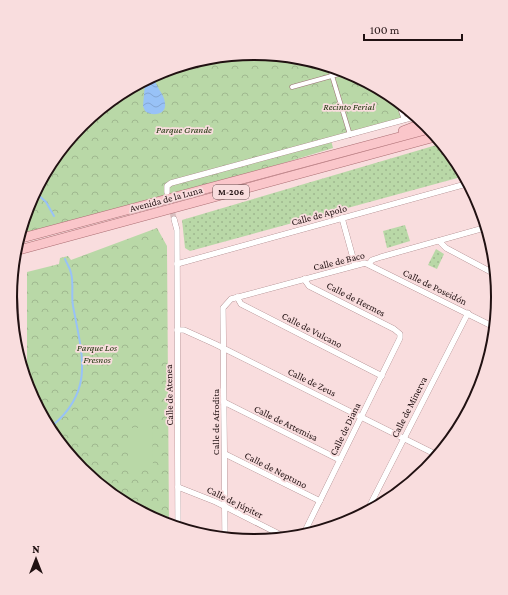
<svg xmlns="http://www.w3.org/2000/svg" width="508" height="595" font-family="'Crimson Pro',serif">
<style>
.grass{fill:url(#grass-dots)}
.forest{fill:url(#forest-crowns)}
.pitch{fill:#b9d8a7}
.water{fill:url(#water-waves)}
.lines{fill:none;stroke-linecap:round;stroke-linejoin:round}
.stream{stroke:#98c2f7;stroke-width:2}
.minor-tunnel{stroke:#d9bebf;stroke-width:5.5;stroke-dasharray:5.5 3;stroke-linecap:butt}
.pedestrian-casing{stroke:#9b7174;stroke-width:5}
.minor-casing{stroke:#9b7174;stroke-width:6}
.primary-casing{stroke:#ab6e73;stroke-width:10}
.pedestrian{stroke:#fff;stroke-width:4}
.minor{stroke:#fff;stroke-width:5.5}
.primary{stroke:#fac6ca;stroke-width:9}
.rail-casing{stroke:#937d7e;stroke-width:3.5}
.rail{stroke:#f9ddde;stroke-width:2;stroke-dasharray:6;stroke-linecap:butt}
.labels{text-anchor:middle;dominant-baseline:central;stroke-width:3.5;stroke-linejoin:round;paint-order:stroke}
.shield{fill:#f9ddde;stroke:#624e4f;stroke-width:1}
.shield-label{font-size:9px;font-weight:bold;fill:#211112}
.park-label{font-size:10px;font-style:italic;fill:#1a3108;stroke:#f9ddde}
.street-label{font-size:10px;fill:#211112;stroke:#f9ddde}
.rim{fill:none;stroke:#211112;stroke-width:2}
</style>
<defs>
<pattern id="grass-dots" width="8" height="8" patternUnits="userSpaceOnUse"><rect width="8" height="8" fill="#b9d8a7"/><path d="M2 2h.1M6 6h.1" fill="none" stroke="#9fb88f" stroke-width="1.8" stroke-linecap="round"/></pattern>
<pattern id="forest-crowns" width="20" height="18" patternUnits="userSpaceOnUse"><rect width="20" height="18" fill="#b9d8a7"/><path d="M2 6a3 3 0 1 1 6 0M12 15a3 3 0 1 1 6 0" fill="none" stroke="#9fb88f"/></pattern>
<pattern id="water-waves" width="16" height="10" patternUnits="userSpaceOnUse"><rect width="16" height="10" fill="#98c2f7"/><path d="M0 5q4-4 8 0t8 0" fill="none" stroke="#83a6d3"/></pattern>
</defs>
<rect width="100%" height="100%" fill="#f9ddde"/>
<!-- grass -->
<g class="grass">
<path d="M440 144 461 177 190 251 185 248 182 220Z"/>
<path d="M405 225 410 241 387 248 383 231Z"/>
<path d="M436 249 444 254 437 269 428 265Z"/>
</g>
<!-- forest -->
<g class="forest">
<path d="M254 54 348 72 414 117 331 140 333 148 238 177 23 234 29 204 82 125 161 72Z"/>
<path d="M157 228 167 246 169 525 160 523 81 470 28 391 27 384V272L59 264 60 258 68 256 71 260Z"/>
</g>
<!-- pitch -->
<g class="pitch">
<rect x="139" y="412" width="13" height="10"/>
<path d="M128 428H152L153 467H128Z"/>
</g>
<!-- water -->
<path class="water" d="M155 76C155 89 164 92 165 103 167 115 152 117 145 111L143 106 145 83Z"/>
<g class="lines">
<!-- stream -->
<g class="stream">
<path d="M36 193 46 202 54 216"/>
<path d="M52 426C95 391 82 354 73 306 71 295 74 284 71 273 70 268 67 264 65 259"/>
</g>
<!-- minor-tunnel -->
<path class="minor-tunnel" d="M168 196 174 219"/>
<defs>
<g id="pedestrian">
<path d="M330 69 350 135"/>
<path d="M292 87 346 72"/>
<path d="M400 108 404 120"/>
</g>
<g id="minor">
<path d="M167 192V186L171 183 414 117"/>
<path d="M342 218 355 265"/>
<path d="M174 219 177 230 178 526"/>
<path d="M439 241 446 248 493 273"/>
<path d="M177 264 466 184"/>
<path d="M369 264 372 260 381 257 484 228"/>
<path d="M304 279 309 286 394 329 400 334V338L305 531"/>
<path d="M237 297 241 304 382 376"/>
<path d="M177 330H184L215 344 437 455"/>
<path d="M224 402 340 460"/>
<path d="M472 402 480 386"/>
<path d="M225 454 320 501"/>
<path d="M178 487 216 502 283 536"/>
<path d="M368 509 468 313"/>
<path d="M225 536 223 308 231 299 365 263 492 326"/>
</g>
<g id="primary">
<path d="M403 131 424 123"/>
<path d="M22 238 429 129"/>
<path d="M19 250 435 137"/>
</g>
</defs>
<!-- pedestrian casing -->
<use href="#pedestrian" class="pedestrian-casing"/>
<!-- minor casing -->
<use href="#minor" class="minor-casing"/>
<!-- primary casing -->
<use href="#primary" class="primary-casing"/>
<!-- pedestrian -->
<use href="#pedestrian" class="pedestrian"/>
<!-- minor -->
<use href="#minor" class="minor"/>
<!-- primary -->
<use href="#primary" class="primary"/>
<defs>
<path id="rail" d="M15 272 19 344"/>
</defs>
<!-- rail casing -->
<use href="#rail" class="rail-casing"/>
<!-- rail -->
<use href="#rail" class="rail"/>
</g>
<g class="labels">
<!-- shield labels -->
<rect class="shield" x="213" y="185" width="36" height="14" rx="3"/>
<g class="shield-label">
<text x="231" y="192">M-206</text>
</g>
<!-- park labels -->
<g class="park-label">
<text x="349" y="106">Recinto Ferial</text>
<text x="184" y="129">Parque Grande</text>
<text x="97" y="347">Parque Los<tspan x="97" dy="12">Fresnos</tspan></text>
</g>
<!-- street labels -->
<g class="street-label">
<text transform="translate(166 199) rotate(-15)">Avenida de la Luna</text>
<text transform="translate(319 215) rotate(-15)">Calle de Apolo</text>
<text transform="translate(339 261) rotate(-14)">Calle de Baco</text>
<text transform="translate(435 287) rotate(26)">Calle de Poseidón</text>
<text transform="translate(356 299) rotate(27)">Calle de Hermes</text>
<text transform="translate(312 330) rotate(27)">Calle de Vulcano</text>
<text transform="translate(312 382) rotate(26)">Calle de Zeus</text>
<text transform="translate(169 395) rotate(-91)">Calle de Atenea</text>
<text transform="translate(409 407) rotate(-63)">Calle de Minerva</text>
<text transform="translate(215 422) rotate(-90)">Calle de Afrodita</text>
<text transform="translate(286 423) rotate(26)">Calle de Artemisa</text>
<text transform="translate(345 429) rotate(-64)">Calle de Diana</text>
<text transform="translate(276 470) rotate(27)">Calle de Neptuno</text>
<text transform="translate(235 502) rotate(26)">Calle de Júpiter</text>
</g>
</g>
<!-- crop -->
<path d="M0 0H508V595H0ZM17 297a237 237 0 1 1 474 0a237 237 0 1 1-474 0Z" fill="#f9ddde" fill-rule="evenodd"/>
<path class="rim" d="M17 297a237 237 0 1 1 474 0a237 237 0 1 1-474 0Z"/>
<!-- north arrow -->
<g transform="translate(36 559)" stroke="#f9ddde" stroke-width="3" paint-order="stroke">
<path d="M0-3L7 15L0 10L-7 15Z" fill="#211112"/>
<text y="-6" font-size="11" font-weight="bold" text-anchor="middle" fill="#211112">N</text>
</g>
<!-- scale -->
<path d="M364 34v6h98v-6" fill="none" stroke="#211112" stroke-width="2"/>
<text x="370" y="34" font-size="12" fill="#211112" stroke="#f9ddde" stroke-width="3" paint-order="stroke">100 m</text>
</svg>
